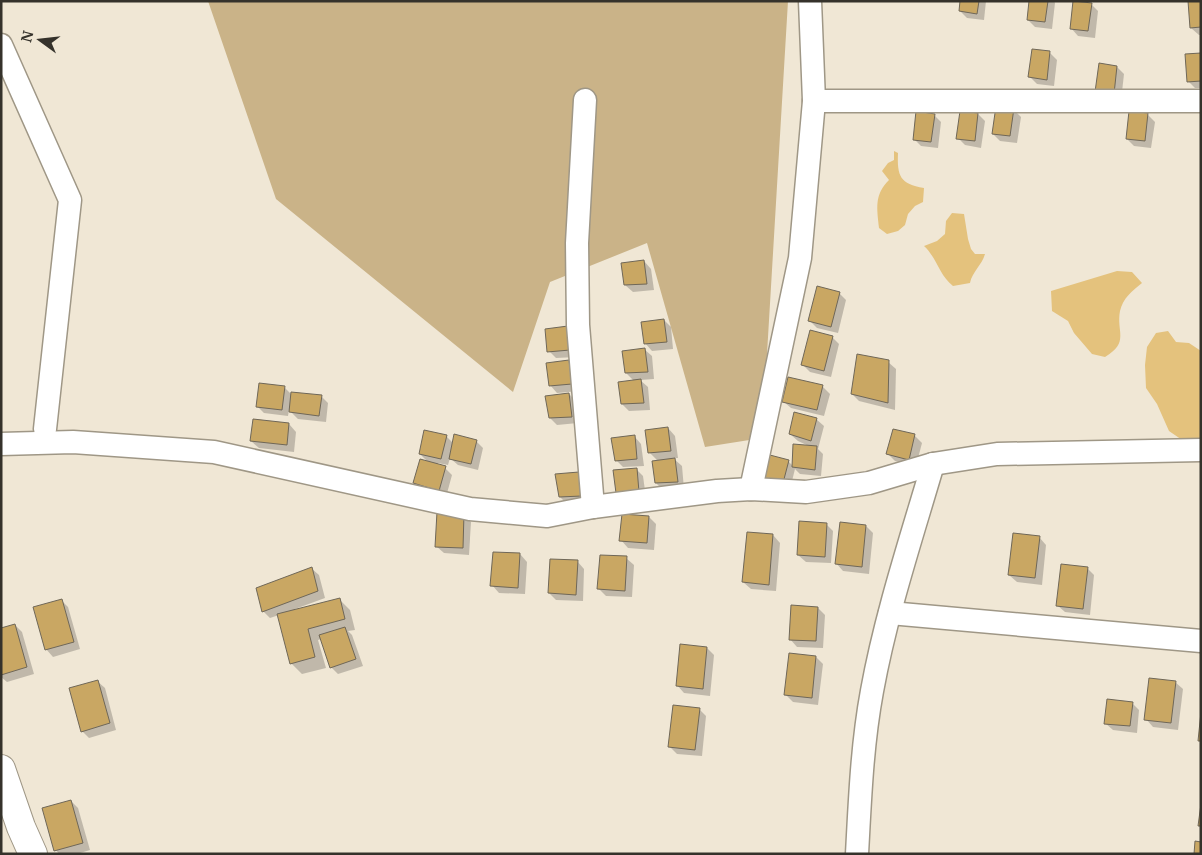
<svg xmlns="http://www.w3.org/2000/svg" width="1202" height="855" font-family="Merriweather,serif">
<style>
.green{fill:#cab388}
.water{fill:#e4c27d}
.shadow{fill:#0003}
.building{fill:#c9a763;stroke:#6f6758}
.lines{fill:none;stroke-linecap:round;stroke-linejoin:round}
.street-casing{stroke:#9f9786;stroke-width:25}
.secondary-casing{stroke:#9f9786;stroke-width:30}
.street{stroke:#fff;stroke-width:22}
.secondary{stroke:#fff;stroke-width:28}
</style>
<rect width="100%" height="100%" fill="#f0e7d5"/>
<!-- green -->
<path class="green" d="M208 1H788L762 438 705 447 647 243 550 282 513 392 276 199Z"/>
<!-- water -->
<g class="water">
<path d="M894 151 898 153C897 176 900 184 924 188L923 202 915 206 908 214 905 225 898 231 887 234 879 228C877 208 874 195 889 180L882 171 888 163 894 160Z"/>
<path d="M952 213 964 214 968 239 971 249 975 254H985C982 265 972 272 970 283L953 286C939 275 937 258 924 246L937 241 945 234 946 221Z"/>
<path d="M1117 271 1132 272 1142 283C1132 291 1123 298 1120 311 1116 332 1130 342 1105 357L1092 354 1074 333 1068 321 1052 311 1051 291Z"/>
<path d="M1168 331 1176 342 1189 343 1201 351V444H1188L1169 431 1157 404 1146 388 1145 365 1147 347 1156 333Z"/>
</g>
<!-- shadow -->
<g class="shadow">
<path d="M961 1H986L984 20 967 18 960 11Z"/>
<path d="M1031 1H1054L1055 3 1052 29 1035 27 1028 20Z"/>
<path d="M1201 1V35H1199L1191 28Z"/>
<path d="M1091 4 1098 11 1095 38 1078 36 1071 28Z"/>
<path d="M1050 53 1057 60 1054 86 1037 84 1030 77Z"/>
<path d="M1201 54V88H1195L1188 81Z"/>
<path d="M1117 67 1124 74 1121 101 1104 98Z"/>
<path d="M1013 109 1021 117 1017 143 1000 141 993 134Z"/>
<path d="M978 114 985 121 981 148 965 145 958 138Z"/>
<path d="M1147 114 1155 122 1151 148 1134 146 1127 139Z"/>
<path d="M934 115 941 122 938 148 921 146 914 139Z"/>
<path d="M644 261 651 269 654 290 633 292 625 285Z"/>
<path d="M839 293 846 300 838 333 817 328 810 321Z"/>
<path d="M664 320 671 327 673 349 652 351 645 343Z"/>
<path d="M567 327 577 357 556 358 549 351Z"/>
<path d="M832 337 839 344 831 377 810 372 803 365Z"/>
<path d="M644 349 652 356 654 379 640 380 648 387 650 410 629 411 622 404 634 381 626 373Z"/>
<path d="M569 362 576 369 579 391 557 393 550 385Z"/>
<path d="M888 362 896 369 895 410 859 401 852 394Z"/>
<path d="M822 386 830 394 824 416 791 408 783 401Z"/>
<path d="M284 387 292 395 321 396 328 403 326 422 298 419 289 410 288 416 264 413 257 406Z"/>
<path d="M568 393 576 401 578 423 557 425 550 418Z"/>
<path d="M816 419 824 426 818 449 823 454 821 476 800 474 795 469 790 489 770 483 762 476 788 461 793 466 811 447 798 441 790 434Z"/>
<path d="M289 424 296 432 294 452 259 448 251 441Z"/>
<path d="M668 428 675 436 678 458H673L682 466 684 489 663 490 656 483 658 461 649 452Z"/>
<path d="M914 435 922 443 916 466 895 461 888 454Z"/>
<path d="M446 436 454 444 476 441 483 448 478 470 458 465 450 458 448 465 438 463 437 465 445 468 452 475 446 497 421 490 414 483 429 463 420 454Z"/>
<path d="M634 436 641 444 644 466 623 467 616 460Z"/>
<path d="M636 469 643 476 646 498 625 500Z"/>
<path d="M578 473 588 502 567 504 560 497Z"/>
<path d="M464 515 471 522 469 555 444 553 436 546Z"/>
<path d="M649 517 656 524 654 550 628 548 621 540Z"/>
<path d="M826 524 833 531 831 563 806 562 798 555Z"/>
<path d="M866 526 873 533 869 574 843 571 836 563Z"/>
<path d="M773 535 780 543 776 591 751 589 743 582Z"/>
<path d="M1039 537 1046 545 1042 585 1017 582 1009 575Z"/>
<path d="M520 554 527 562 525 594 499 593 492 585Z"/>
<path d="M626 558 634 565 632 597 606 596 599 589Z"/>
<path d="M577 561 584 569 583 601 556 600 549 593Z"/>
<path d="M311 568 319 575 325 598 295 609V611L339 599 350 610 355 630 348 631 352 635 363 666 338 674 331 667 322 639 318 640 326 668 302 674 291 663 279 615 270 618 263 611Z"/>
<path d="M1087 568 1094 575 1090 615 1065 612 1057 605Z"/>
<path d="M61 600 68 607 80 649 53 657 46 649Z"/>
<path d="M818 608 825 615 823 648 797 647 790 639Z"/>
<path d="M15 625 22 632 34 674 7 682 1 677V629Z"/>
<path d="M707 648 714 655 710 696 684 693 677 685Z"/>
<path d="M816 657 823 664 818 705 793 702 786 695Z"/>
<path d="M97 681 105 688 116 730 89 738 82 731Z"/>
<path d="M1175 682 1183 689 1178 730 1153 727 1146 719Z"/>
<path d="M1132 703 1139 710 1137 733 1113 730 1105 723Z"/>
<path d="M699 709 706 716 702 756 677 754 669 746Z"/>
<path d="M71 801 78 808 90 850 77 854H59L56 850Z"/>
</g>
<!-- building -->
<g class="building">
<path d="M960 1H979L977 14 959 11Z"/>
<path d="M1029 1H1048L1045 22 1027 20Z"/>
<path d="M1073 1 1092 3 1088 31 1070 29Z"/>
<path d="M1188 1H1201V27L1190 28Z"/>
<path d="M1032 49 1050 51 1047 80 1028 77Z"/>
<path d="M1201 53V81L1187 82 1185 54Z"/>
<path d="M1099 63 1117 66 1114 94 1095 92Z"/>
<path d="M996 106 1014 108 1010 136 992 134Z"/>
<path d="M916 111 935 114 931 142 913 140Z"/>
<path d="M960 111 978 113 975 141 956 139Z"/>
<path d="M1129 111 1148 113 1145 141 1126 139Z"/>
<path d="M644 260 647 284 624 285 621 263Z"/>
<path d="M817 286 840 292 831 327 808 321Z"/>
<path d="M664 319 667 342 644 344 641 322Z"/>
<path d="M568 326 570 350 547 352 545 329Z"/>
<path d="M810 330 833 336 824 371 801 365Z"/>
<path d="M645 348 648 372 625 373 622 351Z"/>
<path d="M857 354 889 360 888 403 851 394Z"/>
<path d="M569 360 572 384 549 386 546 363Z"/>
<path d="M788 377 823 385 817 410 782 402Z"/>
<path d="M641 379 644 403 621 404 618 382Z"/>
<path d="M259 383 285 386 282 410 256 407Z"/>
<path d="M291 392 322 395 319 416 289 412Z"/>
<path d="M569 393 572 417 549 418 545 396Z"/>
<path d="M794 412 817 418 811 441 789 434Z"/>
<path d="M253 419 289 423 287 445 250 441Z"/>
<path d="M668 427 671 451 648 453 645 430Z"/>
<path d="M893 429 915 434 909 460 886 454Z"/>
<path d="M424 430 447 435 441 459 419 454Z"/>
<path d="M454 434 477 440 471 464 449 459Z"/>
<path d="M635 435 637 459 615 461 611 438Z"/>
<path d="M793 444 817 446 815 470 792 467Z"/>
<path d="M766 454 789 460 783 483 761 477Z"/>
<path d="M675 458 678 482 655 483 652 461Z"/>
<path d="M420 459 446 466 439 491 413 483Z"/>
<path d="M637 468 639 492 616 493 613 470Z"/>
<path d="M579 472 582 496 559 497 555 474Z"/>
<path d="M437 512 464 513 463 548 435 547Z"/>
<path d="M622 514 649 516 647 543 619 541Z"/>
<path d="M799 521 827 523 825 557 797 555Z"/>
<path d="M840 522 866 525 862 567 835 564Z"/>
<path d="M747 532 773 534 769 585 742 582Z"/>
<path d="M1013 533 1040 536 1035 578 1008 575Z"/>
<path d="M493 552 520 553 518 588 490 586Z"/>
<path d="M600 555 627 556 625 591 597 589Z"/>
<path d="M550 559 578 560 576 595 548 593Z"/>
<path d="M1061 564 1088 567 1083 609 1056 606Z"/>
<path d="M312 567 318 591 262 612 256 588Z"/>
<path d="M340 598 345 619 308 629 315 657 290 664 277 614Z"/>
<path d="M62 599 74 642 45 650 33 607Z"/>
<path d="M791 605 818 607 816 641 789 640Z"/>
<path d="M15 624 27 667 1 675V628Z"/>
<path d="M345 627 356 659 330 668 319 635Z"/>
<path d="M680 644 707 647 703 689 676 686Z"/>
<path d="M789 653 816 656 812 698 784 695Z"/>
<path d="M1149 678 1176 681 1171 723 1144 720Z"/>
<path d="M98 680 110 723 81 732 69 688Z"/>
<path d="M1107 699 1133 702 1130 726 1104 724Z"/>
<path d="M673 705 700 708 695 750 668 747Z"/>
<path d="M1201 712V741H1198Z"/>
<path d="M71 800 83 843 54 851 42 808Z"/>
<path d="M1201 804V826H1198Z"/>
<path d="M1195 841 1201 842V854H1194Z"/>
</g>
<g class="lines">
<defs>
<g id="street">
<path d="M1 45 70 200 45 429"/>
<path d="M585 100 577 243 578 325 593 507"/>
<path d="M814 101H1201"/>
<path d="M1 444 73 442 214 452 470 509 547 516 593 507 717 491 751 489 806 492 869 483 933 464 997 454 1201 450"/>
<path d="M751 489 800 258 814 101 810 1"/>
<path d="M890 613 1201 641"/>
<path d="M857 854C860 799 862 745 872 691 886 614 911 539 933 464"/>
</g>
<path id="secondary" d="M1 769 21 827 33 854"/>
</defs>
<!-- street casing -->
<use href="#street" class="street-casing"/>
<!-- secondary casing -->
<use href="#secondary" class="secondary-casing"/>
<!-- street -->
<use href="#street" class="street"/>
<!-- secondary -->
<use href="#secondary" class="secondary"/>
</g>
<!-- border -->
<rect width="1202" height="855" fill="none" stroke="#35322b" stroke-width="5"/>
<!-- north arrow -->
<g transform="translate(40 40) rotate(285)" stroke="#f0e7d5" stroke-width="4" paint-order="stroke">
<path d="M0-4L9 19L0 12L-9 19Z" fill="#35322b"/>
<text y="-8" font-size="14" font-weight="bold" text-anchor="middle" fill="#35322b">N</text>
</g>
</svg>
